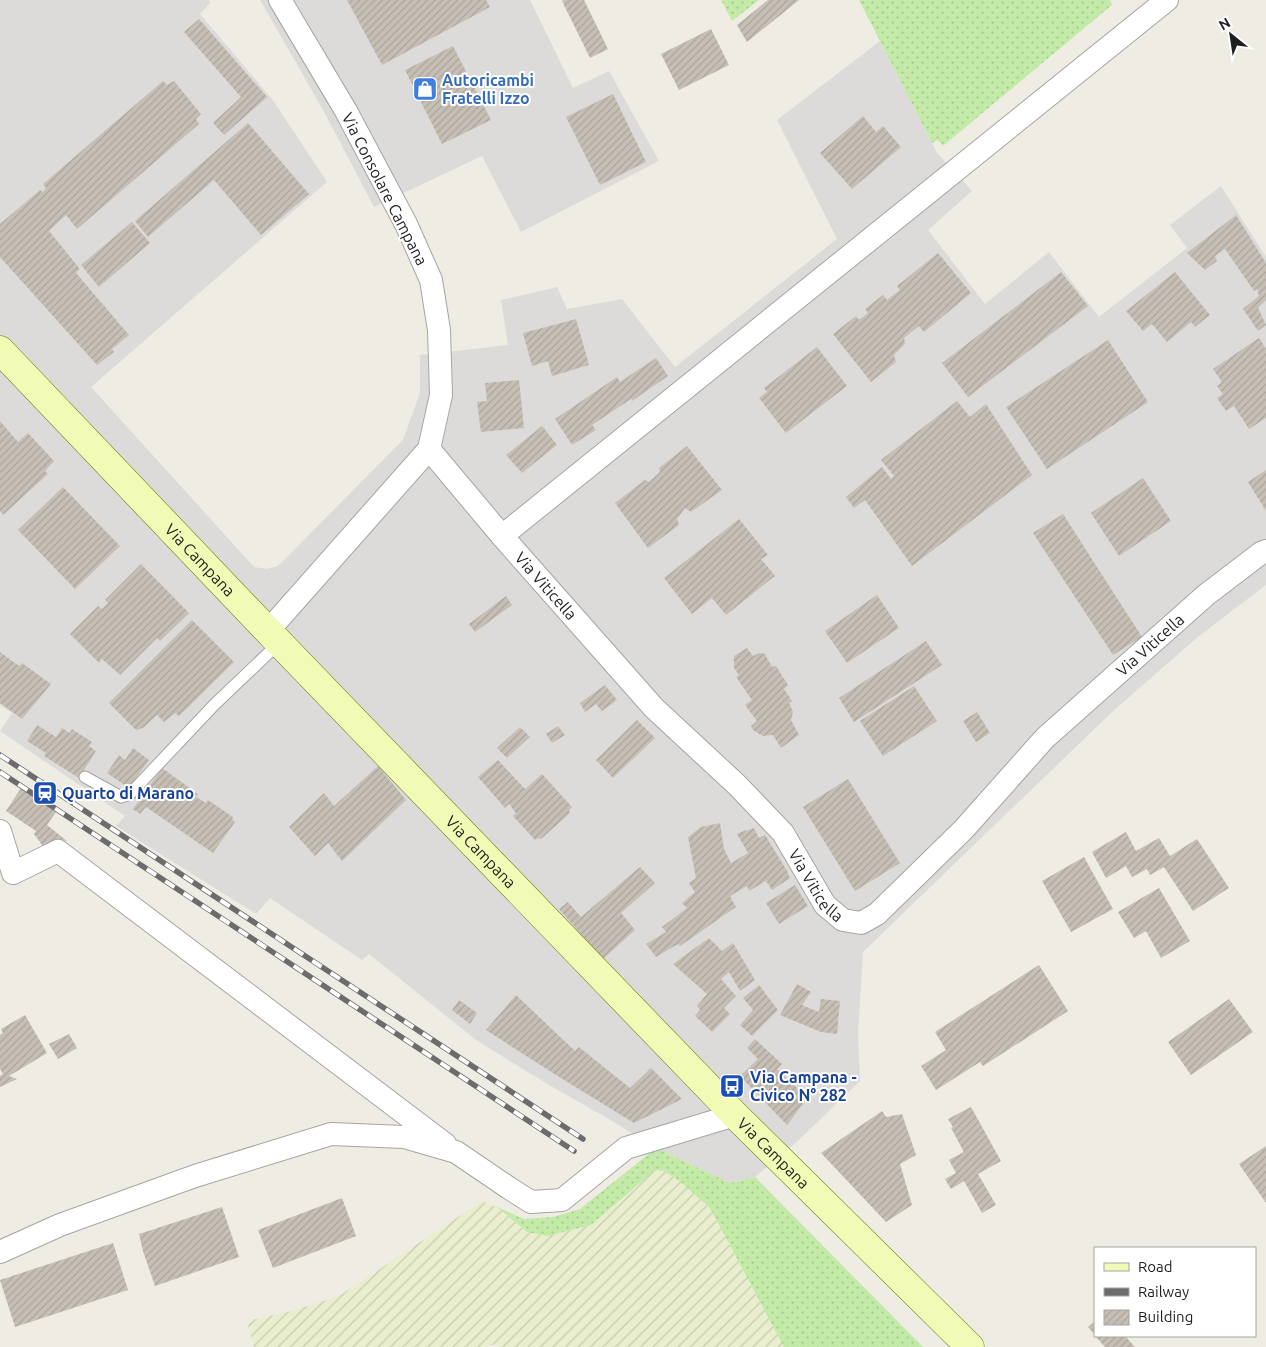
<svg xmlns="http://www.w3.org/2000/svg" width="1266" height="1347" font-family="Ubuntu,sans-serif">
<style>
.residential{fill:#dcdbda}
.farmland{fill:url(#farmland-furrows)}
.grass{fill:url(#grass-dots)}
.building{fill:url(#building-hatch)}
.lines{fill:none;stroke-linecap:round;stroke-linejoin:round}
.lane-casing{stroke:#a5a5a5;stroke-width:13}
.street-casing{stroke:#a5a5a5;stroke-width:24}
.secondary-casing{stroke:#617702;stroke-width:29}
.lane{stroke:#fff;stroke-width:11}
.street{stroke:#fff;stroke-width:22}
.secondary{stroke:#f2fbb5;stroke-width:28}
.rail-casing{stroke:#6c6c6c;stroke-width:5.5}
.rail{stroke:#fff;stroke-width:4;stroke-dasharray:11;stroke-linecap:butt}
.labels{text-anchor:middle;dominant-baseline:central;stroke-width:4;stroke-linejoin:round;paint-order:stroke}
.shop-label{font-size:16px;font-weight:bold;fill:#366cbe;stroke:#fff;text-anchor:start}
.street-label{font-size:16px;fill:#1e1e1e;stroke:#fff}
.transit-label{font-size:16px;font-weight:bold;fill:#164399;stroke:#fff;text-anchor:start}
</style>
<defs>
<pattern id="farmland-furrows" width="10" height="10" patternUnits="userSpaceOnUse" patternTransform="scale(1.25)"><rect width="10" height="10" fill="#e9eece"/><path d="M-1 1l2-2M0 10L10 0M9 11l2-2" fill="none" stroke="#c7ccb0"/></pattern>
<pattern id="grass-dots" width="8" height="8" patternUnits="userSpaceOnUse" patternTransform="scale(1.25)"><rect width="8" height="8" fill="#c3eba7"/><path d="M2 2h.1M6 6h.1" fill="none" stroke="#a7c98f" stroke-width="1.8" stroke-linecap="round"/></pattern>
<pattern id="building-hatch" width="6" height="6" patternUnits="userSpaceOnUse" patternTransform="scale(1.25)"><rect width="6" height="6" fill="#c7bfb6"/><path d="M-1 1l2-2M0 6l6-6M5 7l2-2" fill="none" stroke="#aaa49c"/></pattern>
</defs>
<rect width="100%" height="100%" fill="#efece3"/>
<!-- residential -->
<g class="residential">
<path d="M0 0H209L210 3 200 14 272 99 327 182 91 387 254 567 267 569 278 566 403 440 420 393V355L508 345 501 300 557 287 567 309 622 299 675 367 837 239 777 120 880 41 937 153 972 191 928 230 985 304 1049 252 1099 317 1187 248 1170 225 1221 186 1266 257V585L1199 636 1112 712 863 952 858 1034 860 1081 801 1138 755 1177 730 1183 656 1148 614 1122 549 1085 476 1040 369 954 362 960 270 898 256 914 116 826 125 816 0 731 12 713 0 705Z"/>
<path d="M260 0H530L573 88 609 71 659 161 521 232 482 156 374 207 322 108Z"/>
</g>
<!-- farmland -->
<path class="farmland" d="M655 1170 664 1171 682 1183 710 1208 784 1347H497L496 1344 486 1347H254L247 1321 295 1310 339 1296 482 1201 497 1207 527 1232 591 1225Z"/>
<!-- grass -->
<g class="grass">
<path d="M721 0H759L732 21Z"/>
<path d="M859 0H1110L1112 5 943 146 938 140 932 143Z"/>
<path d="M656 1148 730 1183 755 1177 923 1347H784L710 1208 682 1183 664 1171 655 1170 591 1225 548 1236 527 1232 497 1207 524 1219 553 1217 580 1209Z"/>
</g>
<!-- building -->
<g class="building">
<path d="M347 0H486L490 7 382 65Z"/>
<path d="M564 0H584L608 49 590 58 562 1Z"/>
<path d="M768 0H799L747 42 737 25Z"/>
<path d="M199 19 267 97 224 135 213 123 241 97 184 32Z"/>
<path d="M711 29 729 65 679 90 661 54Z"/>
<path d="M453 46 491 120 442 144 405 70Z"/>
<path d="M163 81 167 85 174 81 201 114 196 119 199 124 77 229 66 215 49 231 80 269 76 273 129 335 112 349 114 352 97 365 0 257V224L40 190 43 192 46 188 43 184Z"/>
<path d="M613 94 646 162 600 185 566 117Z"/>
<path d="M863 116 876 132 883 126 901 147 852 189 820 153Z"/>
<path d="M248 123 309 194 261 235 214 180 148 237 135 221Z"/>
<path d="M1236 215 1266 263V300L1258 308 1266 325 1258 331 1243 309 1259 296 1257 289 1254 291 1225 249 1215 256 1217 261 1205 270 1187 253Z"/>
<path d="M132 222 150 243 99 287 81 265Z"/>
<path d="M938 253 971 293 924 332 919 326 904 338 905 344 894 355 896 362 871 382 833 334 856 316 859 320 868 313 865 309 883 295 887 300 900 290 897 286Z"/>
<path d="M1061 272 1088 306 968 397 942 363Z"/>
<path d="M1175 272 1210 315 1195 327 1191 322 1167 342 1152 324 1143 331 1126 311Z"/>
<path d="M576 319 589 365 552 376 548 361 532 366 523 333Z"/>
<path d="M1259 338 1266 349V418L1249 429 1234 406 1226 411 1217 398 1223 394 1217 386 1222 382 1213 369Z"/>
<path d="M1108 340 1148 402 1047 469 1006 407Z"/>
<path d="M817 347 847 386 786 433 759 398 767 392 764 388Z"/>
<path d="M656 358 668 376 632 401 631 399 592 425 596 430 572 445 555 419 617 377 620 382Z"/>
<path d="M519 380 524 428 481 432 477 402 487 401 485 383Z"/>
<path d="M957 401 970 417 986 404 1032 475 912 566 865 500 854 508 846 497 882 467 891 479 894 476 881 460Z"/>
<path d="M0 421 18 442 28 433 54 461 45 471 48 474 3 515 0 511Z"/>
<path d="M542 426 557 445 522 473 506 455Z"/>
<path d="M687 446 722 490 691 512 685 508 677 519 679 525 648 548 615 503 645 480 649 482 660 472 659 468Z"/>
<path d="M1266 470V511L1248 482Z"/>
<path d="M1143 478 1171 521 1119 556 1091 513Z"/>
<path d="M63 487 120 546 75 589 18 530Z"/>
<path d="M1063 514 1142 637 1113 655 1033 533Z"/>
<path d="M739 519 768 555 761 559 775 576 726 615 712 598 692 614 664 578Z"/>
<path d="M141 564 189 613 160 641 157 638 120 675 102 659 99 663 70 634 98 606 102 609 108 603 105 600Z"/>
<path d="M877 595 899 628 847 663 825 631Z"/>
<path d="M506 596 512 605 475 632 469 624Z"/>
<path d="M192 620 234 662 179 716 175 713 164 722 157 715 143 728 136 730 109 703Z"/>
<path d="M926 641 942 665 854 722 839 698Z"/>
<path d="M747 648 753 656 759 653 765 654 772 667 776 666 788 685 784 689 792 701 789 703 793 712 791 720 799 735 781 748 773 735 763 736 753 730 751 726 757 721 745 705 752 700 736 677 739 675 734 668V656Z"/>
<path d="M0 652 19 666 22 663 51 684 22 719 0 703Z"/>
<path d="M605 685 617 700 602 711 596 704 585 712 580 703Z"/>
<path d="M914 686 937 721 883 756 860 721Z"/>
<path d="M977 712 990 733 976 742 963 721Z"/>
<path d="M637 720 655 738 613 778 596 760Z"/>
<path d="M37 725 56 737 62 728 70 733 72 729 92 742 89 746 96 751 79 778 44 756 46 753 27 741Z"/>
<path d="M558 726 565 735 552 743 546 734Z"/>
<path d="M520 727 530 737 507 758 497 748Z"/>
<path d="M133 748 149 760 129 788 107 773 119 755 125 760Z"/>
<path d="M498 760 525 789 542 774 572 807 569 810 570 813 541 839 539 838 535 840 513 816 516 813 509 804 505 808 478 777Z"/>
<path d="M378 766 406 800 342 861 328 843 315 856 289 827 324 793 334 806Z"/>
<path d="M162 768 198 794 196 797 206 803 208 800 233 817 232 819 235 822 213 853 146 807 140 814 133 809Z"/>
<path d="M848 779 900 863 855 891 803 807Z"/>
<path d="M21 788 56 812 47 825 67 841 60 840 45 849 34 834 36 831 6 811Z"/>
<path d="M720 823 724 849 731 863 748 853 737 834 746 830V831L754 828 759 838 765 835 786 869 790 878 772 890 766 881 749 891 747 886 730 896 736 907 680 946 678 944 656 957 646 944 666 932 662 927 687 908 682 903 695 892 689 883 696 878 688 837 701 827Z"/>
<path d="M1126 832 1136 851 1159 838 1170 856 1197 839 1229 888 1193 911 1164 867 1150 875 1147 869 1132 877 1126 866 1106 878 1092 852Z"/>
<path d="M1084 857 1113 909 1071 932 1042 881Z"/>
<path d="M640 867 655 883 621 913 635 930 603 959 559 909 568 902 581 917Z"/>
<path d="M795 885 808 906 779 924 766 903Z"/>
<path d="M1159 888 1190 941 1161 958 1146 931 1134 938 1118 912Z"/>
<path d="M709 938 722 951 733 943 755 980 740 991 729 972 721 979 736 996 724 1008 730 1014 712 1032 695 1016 700 1010 697 1006 707 994 673 964Z"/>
<path d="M1039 965 1068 1011 983 1066 980 1062 936 1090 921 1066 946 1050 935 1032Z"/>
<path d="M797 984 811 992 802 1005 819 1012 821 999 840 1001 837 1034 821 1032 780 1015Z"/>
<path d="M759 985 778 1010 752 1036 740 1025 753 1010 743 998Z"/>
<path d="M516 995 575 1051 579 1047 630 1088 651 1068 682 1099 634 1123 556 1075 486 1030Z"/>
<path d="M1229 999 1253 1032 1191 1075 1168 1042Z"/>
<path d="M459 1000 477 1013 470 1024 452 1010Z"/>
<path d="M25 1015 47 1053 9 1076 17 1079 0 1087V1076L3 1074 0 1069V1035L3 1033 1 1029Z"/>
<path d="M69 1034 77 1048 58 1059 49 1044Z"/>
<path d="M755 1039 782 1064 777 1069 797 1088 803 1104 787 1125 740 1076 758 1059 747 1048Z"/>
<path d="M971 1107 1001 1161 978 1174 996 1205 982 1213 964 1181 951 1189 945 1179 956 1173 949 1160 964 1152 951 1128 953 1127 948 1119Z"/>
<path d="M882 1111 886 1117 902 1114 916 1155 900 1164 912 1205 886 1222 821 1153Z"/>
<path d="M1266 1146V1203L1239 1164Z"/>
<path d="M342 1198 356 1236 273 1268 258 1230Z"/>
<path d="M222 1207 239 1257 155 1286 143 1251 139 1234Z"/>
<path d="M113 1243 128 1290 15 1327 0 1280Z"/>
<path d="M1095 1321V1335L1088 1327Z"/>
<path d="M1095 1336H1125L1135 1347H1105Z"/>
</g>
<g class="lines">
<defs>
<path id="lane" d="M85 777 121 797 130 794 214 705 279 643"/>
<g id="street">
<path id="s1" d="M429 449 502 536 654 708 737 785 783 833 825 905 843 920 861 923 877 914 964 829 1045 738 1206 595 1261 553 1266 551"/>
<path d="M502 536 1167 0"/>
<path d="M268 631 429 449 441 395 439 330 431 280 406 224 346 111 280 0"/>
<path d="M0 831 13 873 58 851 445 1144"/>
<path d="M0 1252 60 1225 195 1176 331 1134 404 1137 456 1152 509 1188 531 1202 562 1200 626 1148 735 1115"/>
</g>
<g id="secondary">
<path id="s2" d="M0 350 268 631 735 1115 970 1347"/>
</g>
</defs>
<!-- lane casing -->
<use href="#lane" class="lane-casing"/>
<!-- street casing -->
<use href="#street" class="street-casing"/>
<!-- secondary casing -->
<use href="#secondary" class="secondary-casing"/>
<!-- lane -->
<use href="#lane" class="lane"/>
<!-- street -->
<use href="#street" class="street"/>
<!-- secondary -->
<use href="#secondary" class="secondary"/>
<defs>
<g id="rail">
<path d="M0 755 583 1139"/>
<path d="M0 772 574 1151"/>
</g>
</defs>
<!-- rail casing -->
<use href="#rail" class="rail-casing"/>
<!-- rail -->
<use href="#rail" class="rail"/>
</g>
<!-- icons -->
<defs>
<symbol id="shop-square" viewBox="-11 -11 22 22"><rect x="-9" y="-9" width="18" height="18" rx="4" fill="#3f7fe0" stroke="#fff"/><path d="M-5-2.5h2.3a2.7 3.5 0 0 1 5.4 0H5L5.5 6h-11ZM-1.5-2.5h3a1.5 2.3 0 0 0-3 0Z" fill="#fff"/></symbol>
<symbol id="station-square" viewBox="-11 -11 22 22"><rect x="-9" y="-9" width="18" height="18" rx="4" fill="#1a4fb4" stroke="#fff"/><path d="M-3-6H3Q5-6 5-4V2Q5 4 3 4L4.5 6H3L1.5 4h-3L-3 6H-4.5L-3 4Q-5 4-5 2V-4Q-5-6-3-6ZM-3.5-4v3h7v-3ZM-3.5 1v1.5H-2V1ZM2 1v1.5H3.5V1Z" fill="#fff"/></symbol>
<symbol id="bus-square" viewBox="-11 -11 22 22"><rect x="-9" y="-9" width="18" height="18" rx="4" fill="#1a4fb4" stroke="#fff"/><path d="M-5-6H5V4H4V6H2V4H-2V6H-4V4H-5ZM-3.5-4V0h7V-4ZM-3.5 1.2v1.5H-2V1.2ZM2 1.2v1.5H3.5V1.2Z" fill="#fff"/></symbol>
</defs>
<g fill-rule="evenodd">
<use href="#shop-square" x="411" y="75" width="28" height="28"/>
<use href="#station-square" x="31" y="779" width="28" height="28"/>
<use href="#bus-square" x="718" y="1072" width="28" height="28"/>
</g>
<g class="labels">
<!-- shop labels -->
<g class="shop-label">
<text x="442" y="80">Autoricambi<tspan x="442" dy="18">Fratelli Izzo</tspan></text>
</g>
<!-- street labels -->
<g class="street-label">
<text transform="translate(385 189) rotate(63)">Via Consolare Campana</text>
<text stroke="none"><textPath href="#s2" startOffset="290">Via Campana</textPath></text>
<text stroke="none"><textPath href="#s1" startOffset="180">Via Viticella</textPath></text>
<text stroke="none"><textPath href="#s1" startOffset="1050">Via Viticella</textPath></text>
<text stroke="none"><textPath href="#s2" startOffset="695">Via Campana</textPath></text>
<text stroke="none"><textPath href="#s1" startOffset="585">Via Viticella</textPath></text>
<text stroke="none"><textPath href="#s2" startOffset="1115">Via Campana</textPath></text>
</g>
<!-- transit labels -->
<g class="transit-label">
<text x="62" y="793">Quarto di Marano</text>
<text x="750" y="1077">Via Campana -<tspan x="750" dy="18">Civico N° 282</tspan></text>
</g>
</g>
<!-- legend -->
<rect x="1094" y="1247" width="162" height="90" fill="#ffffff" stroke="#a5a5a5"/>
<rect x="1104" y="1263" width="25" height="8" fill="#f2fbb5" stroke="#a5a5a5"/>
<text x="1138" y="1272" font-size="15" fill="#1e1e1e">Road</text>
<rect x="1104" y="1288" width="25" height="8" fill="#6c6c6c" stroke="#a5a5a5"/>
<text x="1138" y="1297" font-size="15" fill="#1e1e1e">Railway</text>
<rect x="1104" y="1310" width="25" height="15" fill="url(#building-hatch)" stroke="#a5a5a5"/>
<text x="1138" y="1322" font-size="15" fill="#1e1e1e">Building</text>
<!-- north arrow -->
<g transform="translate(1231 35) rotate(330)" stroke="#ffffff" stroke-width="4" paint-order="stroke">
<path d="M0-4L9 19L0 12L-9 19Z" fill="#1e1e1e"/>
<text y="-8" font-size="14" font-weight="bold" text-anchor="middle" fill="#1e1e1e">N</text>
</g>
</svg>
